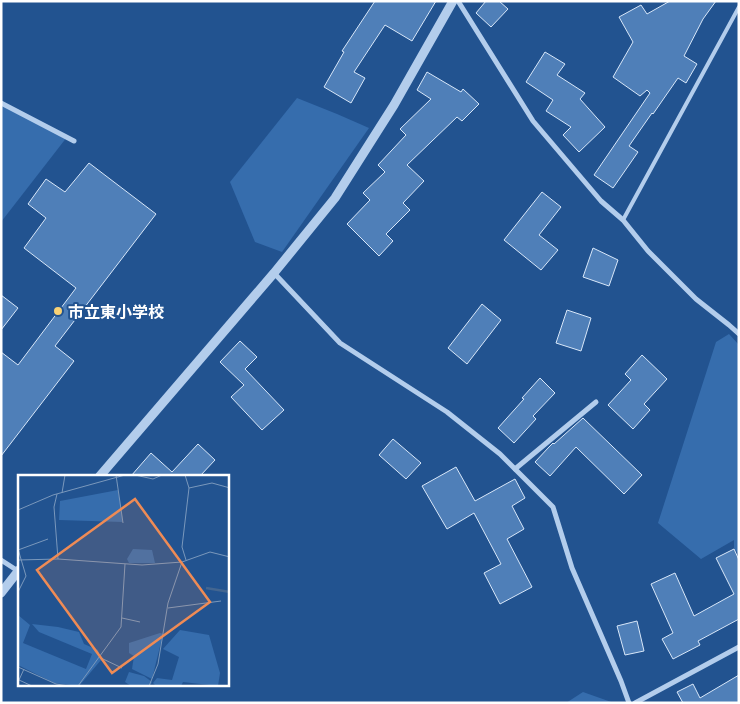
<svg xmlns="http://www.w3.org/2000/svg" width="740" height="704" font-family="Barlow,'Noto Sans JP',sans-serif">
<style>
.green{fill:#366dad}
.building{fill:#4f7fb8;stroke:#d8e7f9}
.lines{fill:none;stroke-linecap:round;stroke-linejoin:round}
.service{stroke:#b3cdec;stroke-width:4}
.minor{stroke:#b3cdec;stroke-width:5}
.tertiary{stroke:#b3cdec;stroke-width:9}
.poi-dot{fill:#f8d175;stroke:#225390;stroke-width:2}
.labels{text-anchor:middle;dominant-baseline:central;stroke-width:4;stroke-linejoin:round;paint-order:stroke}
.poi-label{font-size:16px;font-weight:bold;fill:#fff;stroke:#225390;text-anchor:start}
.inset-river{fill:none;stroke:#436691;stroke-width:2.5}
.inset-road{fill:none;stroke:#7a98bc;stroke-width:1}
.view{fill:#ef8b55;fill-opacity:0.15;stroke:#ef8b55;stroke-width:2.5}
.inset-edge{fill:none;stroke:#fff;stroke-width:2.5}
</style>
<rect width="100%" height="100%" fill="#225390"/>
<!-- green -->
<g class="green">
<path d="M297 98 337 114 369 128 282 252 255 242 230 182Z"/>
<path d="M1 103 67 137 1 222Z"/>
<path d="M729 334 739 345V554L734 549V540L701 559 658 523 716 342Z"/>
<path d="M583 692 614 703H566Z"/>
</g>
<!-- building -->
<g class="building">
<path d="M375 1H436L412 41 385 25 354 72 365 78 351 103 324 87 344 52 342 51Z"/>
<path d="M486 1H499L508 9 491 27 476 13Z"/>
<path d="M670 1H716L703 19 684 56 697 64 686 83 678 78 653 114 652 113 629 146 638 152 613 188 594 175 650 93 647 90 640 96 613 77 633 42 619 17 641 5 647 14Z"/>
<path d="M545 52 565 64 557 75 585 93 580 99 605 127 579 152 563 135 571 127 546 111 553 100 526 82Z"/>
<path d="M427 72 461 92 463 89 479 104 462 121 457 117 407 165 424 181 403 203 410 210 386 234 393 241 379 256 347 224 370 200 363 193 385 172 378 165 406 135 400 129 431 99 417 90Z"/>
<path d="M89 163 156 214 55 346 74 361 1 456V352L18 365 76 288 24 248 46 218 28 204 46 179 65 192Z"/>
<path d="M542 192 561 207 539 235 558 250 541 270 504 240Z"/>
<path d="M593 248 618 260 609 286 583 277Z"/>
<path d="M1 295 18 308 1 330Z"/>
<path d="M482 304 501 320 467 364 448 348Z"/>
<path d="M567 310 591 318 581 351 556 343Z"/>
<path d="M240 341 257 357 245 369 284 410 262 430 231 397 244 385 220 362Z"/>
<path d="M642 355 667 379 644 404 650 410 633 429 608 405 631 380 625 374Z"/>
<path d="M540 378 555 393 533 416 536 419 514 443 498 428 524 399 522 398Z"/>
<path d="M583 418 642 475 624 494 576 447 550 476 535 462 549 447 553 443 554 444Z"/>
<path d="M393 439 421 463 406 479 379 455Z"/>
<path d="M198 444 215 460 200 476H131L151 453 172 472Z"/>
<path d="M456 467 475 501 515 479 525 498 512 506 524 529 507 539 532 587 500 604 484 573 501 564 474 513 447 529 422 486Z"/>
<path d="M734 549 739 560V619L698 641 700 645 673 659 662 639 673 633 651 584 675 573 694 616 734 594 716 558Z"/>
<path d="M637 621 644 651 625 655 617 626Z"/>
<path d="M739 675V703H683L677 692 693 684 700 698Z"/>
</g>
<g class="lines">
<!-- service -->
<path class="service" d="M623 220 739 7"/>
<!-- minor -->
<g class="minor">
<path d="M458 1 533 121 601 201 623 220 648 251 696 299 729 325 739 334"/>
<path d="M1 103 74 141"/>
<path d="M274 273 340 343 447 412 500 454 553 507 572 568 621 681 629 703"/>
<path d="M515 469 596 402"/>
<path d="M1 560 18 571"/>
<path d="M635 703 739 647"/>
</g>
<!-- tertiary -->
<g class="tertiary">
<path d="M99 477 274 273 335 198 394 105 453 1"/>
<path d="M1 593 19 570"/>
</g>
</g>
<!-- markers -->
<circle class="poi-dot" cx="58" cy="311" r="5"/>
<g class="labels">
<!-- poi labels -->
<g class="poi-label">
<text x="68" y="311">市立東小学校</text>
</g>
</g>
<!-- overview -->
<g transform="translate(18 475)">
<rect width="211" height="211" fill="#225390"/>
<path d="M100 15 105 47 41 45 42 26ZM115 74 134 75 137 88H111L109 84ZM0 140 12 150 5 168 68 194 74 179 21 157 14 149 40 152 61 157 66 169 80 175 83 185 61 211 36 208 0 190ZM162 155 191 160 202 198 200 211 165 207 163 211H138L135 208 139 203 154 205 161 182 145 174ZM142 158 145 159 134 204 114 194 116 181 111 178V168ZM111 197 126 201 134 207 132 211H113L107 207Z" fill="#366dad"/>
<path class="inset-river" d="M188 113 212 117"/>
<path class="inset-road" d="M98 0 105 48M117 0 135 4 144 0M167 0 171 13 164 72 168 85M171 13 194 8 212 13M44 18 47 0M39 19 36 32 40 84M0 35 35 20 107 0M0 74 8 101 0 117M0 75 30 64M0 85 40 84 124 90 164 87 192 77 212 82M150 133 203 126M104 143 122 147M83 183 104 193M0 192 38 209 51 211M6 194 1 205 14 211M60 211 103 152 107 89M131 211 140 189 150 128 164 87"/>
<path class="view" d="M117 24 192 127 94 198 19 95Z"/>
<rect width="211" height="211" class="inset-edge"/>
</g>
<!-- border -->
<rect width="740" height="704" fill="none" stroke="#ffffff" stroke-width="5"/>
</svg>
